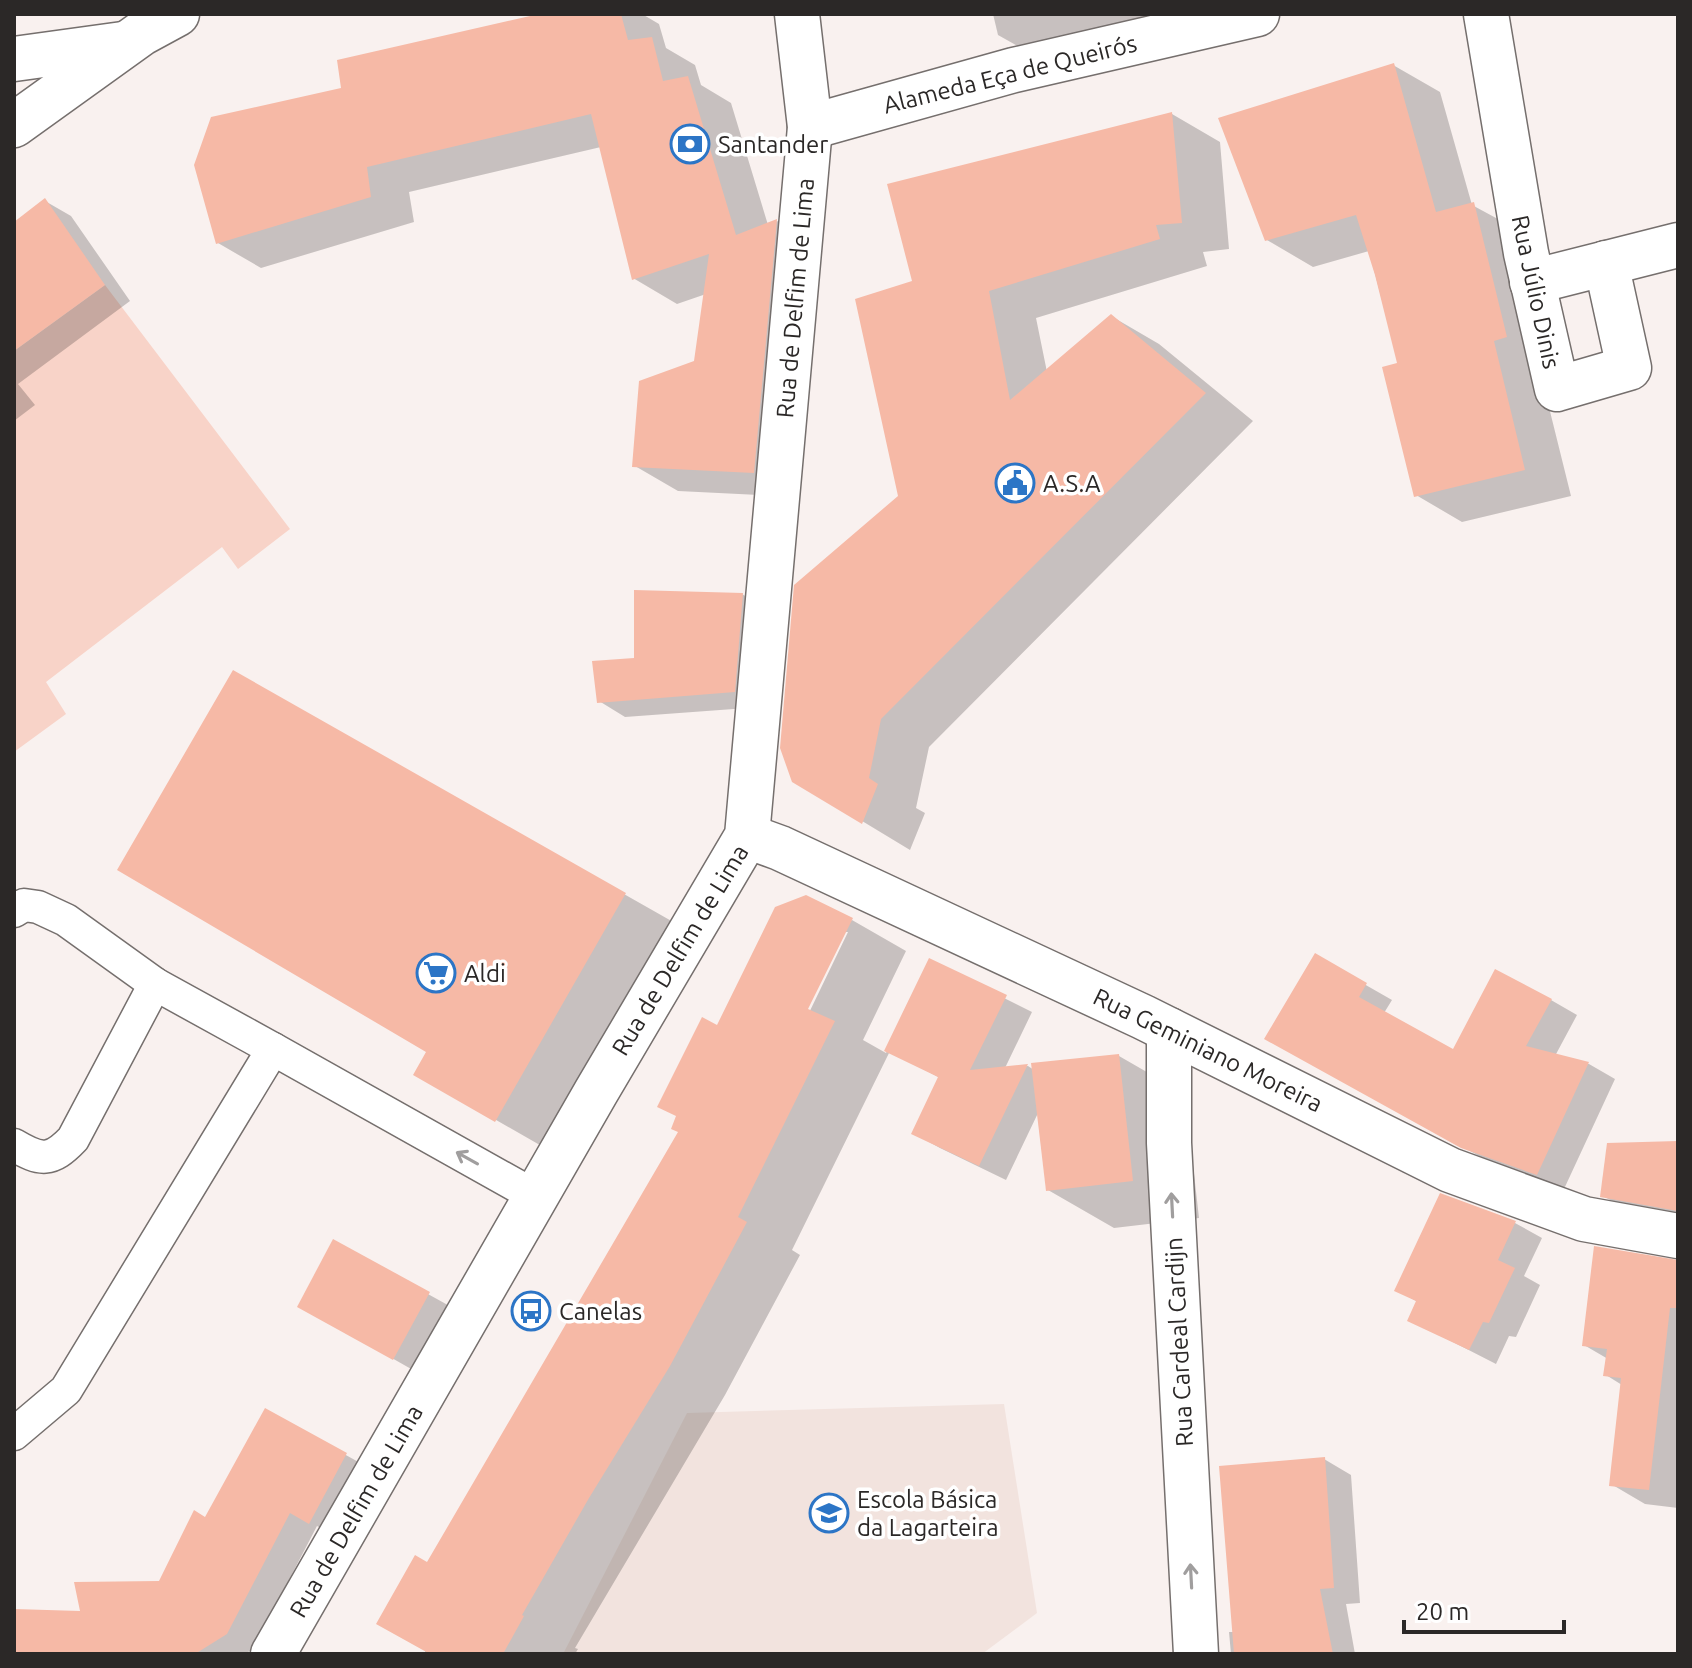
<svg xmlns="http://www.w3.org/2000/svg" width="1692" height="1668" font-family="Ubuntu,sans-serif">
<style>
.built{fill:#f2e3de}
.green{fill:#f8d3c8}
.shadow{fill:#0003;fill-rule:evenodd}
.building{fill:#f6b9a6}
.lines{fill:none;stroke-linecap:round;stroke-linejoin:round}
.service-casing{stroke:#756f6d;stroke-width:35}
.minor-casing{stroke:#756f6d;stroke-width:47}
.secondary-casing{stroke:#756f6d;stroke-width:47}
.service{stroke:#fff;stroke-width:32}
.minor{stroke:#fff;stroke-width:44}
.secondary{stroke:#fff;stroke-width:44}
.oneway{stroke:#a09e9e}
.labels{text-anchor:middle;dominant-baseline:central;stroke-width:7;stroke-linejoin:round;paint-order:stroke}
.street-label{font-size:24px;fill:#2b2827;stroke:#fff}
.poi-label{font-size:24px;fill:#2b2827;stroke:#fff;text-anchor:start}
</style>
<rect width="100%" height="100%" fill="#f9f1ef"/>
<!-- built -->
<path class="built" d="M1004 1404 1037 1613 982 1654H563L687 1413Z"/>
<!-- green -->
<path class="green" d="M105 285 290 529 238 569 222 547 46 682 66 714 14 752V351Z"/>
<!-- shadow -->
<g class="shadow">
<path d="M548 14H642L659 24 666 48 695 65 701 85 731 103 768 225 777 221 820 246 797 497 678 491 635 466 696 362 706 294 677 304 633 278 601 147 409 192 414 222 261 268 218 243 344 89Z"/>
<path d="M993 14H1161L1042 60 998 35Z"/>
<path d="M1393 65 1440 92 1472 205 1520 231 1539 367 1571 496 1462 522 1416 495 1399 365 1369 251 1313 267 1267 240Z"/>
<path d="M1172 114 1220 142 1229 249 1203 252 1207 266 1036 318 1047 372 1111 316 1159 344 1253 421 929 747 916 808 925 813 910 850 791 778 901 497 914 283Z"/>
<path d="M45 201 71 216 130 301 18 384 35 405 14 421V225Z"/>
<path d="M742 594 768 610 761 707 625 717 599 701Z"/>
<path d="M234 673 675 923 545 1148 416 1074 429 1052Z"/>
<path d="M852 920 906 951 863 1040 886 1053 930 961 1032 1012 1005 1068 1028 1066 1034 1070 1119 1056 1185 1094 1199 1218 1114 1228 1048 1190 1039 1111 1006 1180 940 1148 913 1133 940 1078 890 1051 792 1250 800 1255 725 1395 575 1648 578 1649 575 1654H425L428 1565 681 1132 718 1028ZM843 932H848L806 1019 802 1017Z"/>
<path d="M1315 956 1392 1000 1384 1013 1454 1051 1551 1000 1577 1015 1555 1056 1589 1064 1615 1079 1564 1189 1490 1162 1293 1053Z"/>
<path d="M1678 1143V1223L1637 1215 1603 1196Z"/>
<path d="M1441 1195 1515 1223 1542 1238 1524 1276 1540 1285 1516 1337 1509 1336 1496 1364 1410 1320 1418 1302 1396 1290Z"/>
<path d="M334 1242 455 1309 420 1374 300 1306Z"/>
<path d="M1678 1262V1508L1645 1504 1611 1484 1622 1385 1606 1375 1608 1359 1584 1345Z"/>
<path d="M266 1411 373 1470 336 1537 317 1526 253 1649 245 1654H14V1611L82 1613 160 1583 206 1519Z"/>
<path d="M1324 1459 1351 1475 1360 1603 1346 1604 1355 1654H1231L1229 1632H1234Z"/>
</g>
<!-- building -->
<g class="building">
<path d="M539 14H621L628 40 652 37 663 81 688 76 736 235 777 219 754 473 632 467 639 381 694 361 709 254 632 280 591 114 367 167 371 197 216 244 194 165 211 117 341 88 337 60Z"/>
<path d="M1394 63 1436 212 1474 202 1507 337 1494 341 1525 470 1414 497 1382 367 1397 363 1375 275 1356 215 1265 241 1218 118Z"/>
<path d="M1172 112 1182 223 1156 225 1160 239 989 291 1010 400 1111 314 1206 393 881 719 869 778 878 784 862 824 792 782 780 748 794 585 898 496 855 299 912 281 887 184Z"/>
<path d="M45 198 105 285 14 351V222Z"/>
<path d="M634 590 743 593 735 692 597 703 592 661 634 658Z"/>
<path d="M233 670 626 893 495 1122 413 1075 426 1052 117 870Z"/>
<path d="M806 895 853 918 808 1009 835 1021 738 1217 747 1222 670 1366 589 1498 522 1615 524 1616 503 1654H430L376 1624 415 1555 427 1562 678 1132 671 1129 676 1116 657 1107 702 1017 717 1025 775 907Z"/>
<path d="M1315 953 1367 983 1359 997 1453 1049 1495 969 1552 999 1526 1046 1589 1062 1537 1175 1461 1148 1264 1039Z"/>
<path d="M929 958 1007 995 970 1070 1028 1064 979 1166 911 1134 938 1077 884 1051Z"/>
<path d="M1119 1054 1133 1181 1046 1191 1031 1063Z"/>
<path d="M1678 1141V1211L1600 1197 1607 1143Z"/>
<path d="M1440 1193 1516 1221 1498 1260 1515 1268 1489 1323 1483 1322 1469 1350 1407 1321 1416 1301 1394 1291Z"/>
<path d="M333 1239 430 1292 393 1360 297 1307Z"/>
<path d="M1594 1246 1678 1260V1308H1670L1649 1490 1609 1486 1621 1378 1603 1376 1607 1349 1582 1346Z"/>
<path d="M265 1408 347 1453 309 1524 290 1513 227 1634 195 1654H14V1609L80 1611 74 1582 159 1581 194 1510 205 1517Z"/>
<path d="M1325 1457 1334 1588 1320 1589 1333 1654H1234L1219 1466Z"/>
</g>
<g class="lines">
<defs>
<g id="service">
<path d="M14 911 24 905 38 907 66 920 155 984 273 1049 66 1390 14 1434"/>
<path d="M273 1049 535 1196"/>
<path d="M14 1145C41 1161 51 1162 73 1139L155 984"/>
</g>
<g id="minor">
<path d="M1486 14 1526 253 1557 389 1629 368 1606 263"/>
<path d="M14 59 123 44"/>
<path d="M14 125 142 33 177 14"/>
<path d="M810 127 1014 70 1257 14"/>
<path d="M1532 282 1678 245"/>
<path d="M747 836 780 848 1143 1017 1450 1170 1584 1219 1678 1236"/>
<path d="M1169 1030V1143L1196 1654"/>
</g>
<path id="secondary" d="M273 1654 596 1092 747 836 810 127 797 14"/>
</defs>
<!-- service casing -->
<use href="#service" class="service-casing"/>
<!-- minor casing -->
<use href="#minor" class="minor-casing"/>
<!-- secondary casing -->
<use href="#secondary" class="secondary-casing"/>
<!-- service -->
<use href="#service" class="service"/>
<!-- minor -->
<use href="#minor" class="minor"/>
<!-- secondary -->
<use href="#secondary" class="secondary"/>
</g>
<!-- one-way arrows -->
<defs><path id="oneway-shaft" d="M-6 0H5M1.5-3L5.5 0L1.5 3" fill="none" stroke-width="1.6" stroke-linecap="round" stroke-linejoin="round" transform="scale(2)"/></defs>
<g class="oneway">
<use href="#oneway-shaft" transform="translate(467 1158) rotate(-151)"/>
<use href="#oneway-shaft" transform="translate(1172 1205) rotate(-93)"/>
<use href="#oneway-shaft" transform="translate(1191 1576) rotate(-93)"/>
</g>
<!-- icons -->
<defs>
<symbol id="bank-ring" viewBox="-11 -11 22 22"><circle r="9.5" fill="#fff" stroke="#2c75c6" stroke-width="1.5"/><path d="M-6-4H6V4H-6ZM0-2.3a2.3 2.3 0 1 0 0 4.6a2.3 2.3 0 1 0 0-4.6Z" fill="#2c75c6"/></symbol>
<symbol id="civic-ring" viewBox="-11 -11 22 22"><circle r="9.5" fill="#fff" stroke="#2c75c6" stroke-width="1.5"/><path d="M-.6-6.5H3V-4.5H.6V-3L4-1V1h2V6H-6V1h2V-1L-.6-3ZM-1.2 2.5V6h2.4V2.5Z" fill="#2c75c6"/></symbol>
<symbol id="supermarket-ring" viewBox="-11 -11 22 22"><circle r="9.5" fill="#fff" stroke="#2c75c6" stroke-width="1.5"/><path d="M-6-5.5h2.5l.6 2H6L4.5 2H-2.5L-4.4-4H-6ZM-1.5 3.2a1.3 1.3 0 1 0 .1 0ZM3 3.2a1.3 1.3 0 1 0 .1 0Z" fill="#2c75c6"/></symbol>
<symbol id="bus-ring" viewBox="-11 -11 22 22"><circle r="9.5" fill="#fff" stroke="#2c75c6" stroke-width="1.5"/><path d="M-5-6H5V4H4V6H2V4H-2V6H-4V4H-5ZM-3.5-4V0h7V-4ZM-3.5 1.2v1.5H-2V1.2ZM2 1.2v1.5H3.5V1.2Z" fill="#2c75c6"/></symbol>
<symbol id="school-ring" viewBox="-11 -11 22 22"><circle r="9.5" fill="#fff" stroke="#2c75c6" stroke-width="1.5"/><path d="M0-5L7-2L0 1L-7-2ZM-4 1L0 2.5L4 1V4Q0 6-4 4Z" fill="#2c75c6"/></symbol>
</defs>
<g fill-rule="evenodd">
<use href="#bank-ring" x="668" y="122" width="44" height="44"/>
<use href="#civic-ring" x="993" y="461" width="44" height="44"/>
<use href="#supermarket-ring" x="414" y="951" width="44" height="44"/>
<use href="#bus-ring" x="509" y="1289" width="44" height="44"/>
<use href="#school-ring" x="807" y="1491" width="44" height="44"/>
</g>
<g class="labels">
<!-- street labels -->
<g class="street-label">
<text transform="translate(1010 74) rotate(-14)">Alameda Eça de Queirós</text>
<text transform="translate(1536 292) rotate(78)">Rua Júlio Dinis</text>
<text transform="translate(795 298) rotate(-85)">Rua de Delfim de Lima</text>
<text transform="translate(680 950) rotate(-59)">Rua de Delfim de Lima</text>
<text transform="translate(1208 1050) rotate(26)">Rua Geminiano Moreira</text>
<text transform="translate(1179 1342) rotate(-93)">Rua Cardeal Cardijn</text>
<text transform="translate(356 1511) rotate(-60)">Rua de Delfim de Lima</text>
</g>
<!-- poi labels -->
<g class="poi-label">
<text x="718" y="144">Santander</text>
<text x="1043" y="483">A.S.A</text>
<text x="464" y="973">Aldi</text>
<text x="559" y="1311">Canelas</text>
<text x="857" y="1499">Escola Básica<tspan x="857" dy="28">da Lagarteira</tspan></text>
</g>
</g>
<!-- border -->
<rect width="1692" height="1668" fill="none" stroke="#2b2827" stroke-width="32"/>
<!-- scale -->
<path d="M1404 1620v12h160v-12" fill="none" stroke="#2b2827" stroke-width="4"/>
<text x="1416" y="1620" font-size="24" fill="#2b2827" stroke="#ffffff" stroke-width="6" paint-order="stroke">20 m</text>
</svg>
